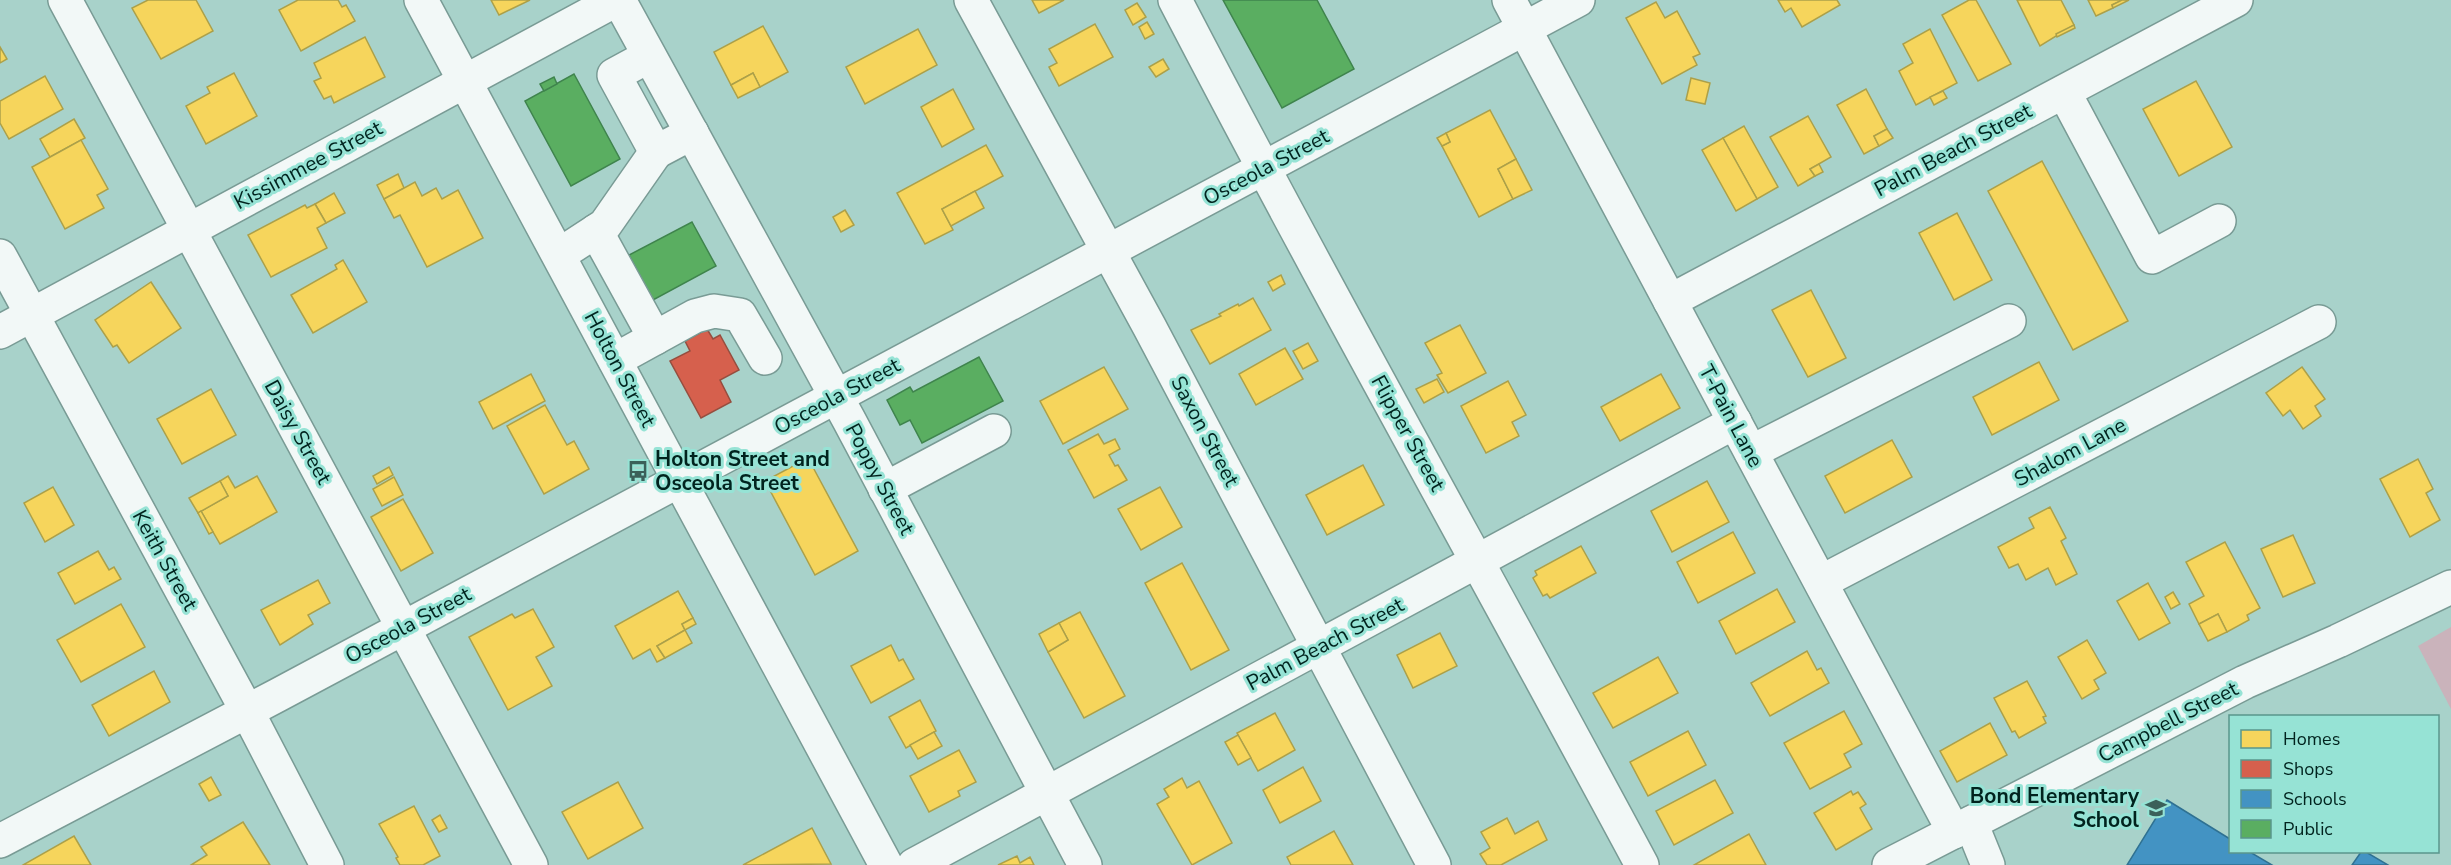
<svg xmlns="http://www.w3.org/2000/svg" width="2451" height="865" font-family="'Nunito Sans',sans-serif">
<style>
.green{fill:#cab3bb}
.homes{fill:#f6d55c;stroke:#aca049;stroke-width:1.5}
.shops{fill:#d6604d;stroke:#964e3f;stroke-width:1.5}
.schools{fill:#4393c3;stroke:#2f7192;stroke-width:1.5}
.public{fill:#5aae61;stroke:#3f844d;stroke-width:1.5}
.lines{fill:none;stroke-linecap:round;stroke-linejoin:round}
.minor-casing{stroke:#799b95;stroke-width:36}
.minor{stroke:#f2f8f7;stroke-width:33}
.labels{text-anchor:middle;dominant-baseline:central;stroke-width:6;stroke-linejoin:round;paint-order:stroke}
.street-label{font-size:21px;fill:#01231e;stroke:#96e3d5}
.poi-label{font-size:21px;font-weight:bold;fill:#01231e;stroke:#96e3d5;text-anchor:start}
</style>
<rect width="100%" height="100%" fill="#a8d2ca"/>
<!-- green -->
<path class="green" d="M2451 627V709L2418 646Z"/>
<!-- homes -->
<g class="homes">
<path d="M148 0H196L213 31 161 59 132 8Z"/>
<path d="M298 0H338L342 7 346 5 355 21 301 51 279 10Z"/>
<path d="M491 0H530L499 15Z"/>
<path d="M1032 0H1064L1039 13Z"/>
<path d="M1778 0H1837L1840 5 1802 27 1791 8 1785 12Z"/>
<path d="M1969 0H1976L2011 64 1978 81 1942 15Z"/>
<path d="M2017 0H2061L2074 25 2040 46Z"/>
<path d="M2088 0H2123L2112 5 2113 8 2096 16Z"/>
<path d="M2122 0H2129L2113 8 2112 5Z"/>
<path d="M1656 2 1665 18 1677 11 1700 54 1693 57 1697 65 1662 84 1626 18Z"/>
<path d="M1137 3 1146 17 1133 25 1125 10Z"/>
<path d="M1147 22 1154 34 1145 39 1139 27Z"/>
<path d="M1095 24 1113 57 1059 86 1049 67 1057 63 1049 49Z"/>
<path d="M2074 25 2075 28 2057 37 2056 34Z"/>
<path d="M763 26 788 72 760 87 753 73 731 85 714 52Z"/>
<path d="M918 29 937 65 865 104 846 67Z"/>
<path d="M1930 29 1957 83 1916 105 1899 71 1913 63 1903 44Z"/>
<path d="M365 37 385 77 334 103 331 96 324 99 314 81 321 78 314 63Z"/>
<path d="M0 47 7 59 0 63Z"/>
<path d="M1163 59 1169 69 1156 77 1149 67Z"/>
<path d="M234 73 257 116 206 144 186 106 210 93 207 87Z"/>
<path d="M753 73 760 87 738 98 731 85Z"/>
<path d="M45 76 63 109 9 139 0 123V101Z"/>
<path d="M1691 78 1710 83 1705 104 1686 100Z"/>
<path d="M2196 81 2232 147 2179 176 2143 109Z"/>
<path d="M953 89 974 129 942 147 921 107Z"/>
<path d="M1866 89 1887 129 1874 136 1879 146 1864 154 1837 105Z"/>
<path d="M1943 91 1947 98 1934 105 1930 97Z"/>
<path d="M1490 110 1516 159 1498 169 1513 199 1479 217 1442 146 1450 142 1446 133Z"/>
<path d="M1808 116 1831 157 1810 169 1815 176 1798 186 1770 137Z"/>
<path d="M74 119 85 138 50 157 40 139Z"/>
<path d="M1744 126 1778 187 1757 199 1723 138Z"/>
<path d="M1887 129 1893 138 1879 146 1874 136Z"/>
<path d="M1446 133 1450 142 1442 146 1437 138Z"/>
<path d="M1723 138 1757 199 1736 211 1702 150Z"/>
<path d="M81 140 108 189 97 195 104 208 65 229 32 167Z"/>
<path d="M986 145 1003 176 942 209 953 230 925 244 897 193Z"/>
<path d="M1516 159 1532 190 1513 199 1498 169Z"/>
<path d="M2042 161 2128 321 2073 350 1988 191Z"/>
<path d="M1819 164 1823 172 1815 176 1810 169Z"/>
<path d="M398 174 404 188 384 199 377 185Z"/>
<path d="M415 182 422 196 436 188 442 199 458 190 483 238 427 267 400 215 394 218 384 199Z"/>
<path d="M975 191 984 208 951 226 942 209Z"/>
<path d="M334 193 345 213 326 223 315 204Z"/>
<path d="M315 204 326 223 317 228 327 248 271 277 248 235 305 205 307 208Z"/>
<path d="M845 210 854 225 841 232 833 217Z"/>
<path d="M1957 213 1992 280 1954 300 1919 233Z"/>
<path d="M343 260 367 302 313 333 291 295 337 269 335 265Z"/>
<path d="M1281 275 1285 284 1273 291 1268 282Z"/>
<path d="M151 282 181 328 129 363 117 345 113 347 95 320Z"/>
<path d="M1811 290 1846 358 1808 377 1772 310Z"/>
<path d="M1253 298 1271 330 1210 364 1191 330 1221 316 1219 314 1238 304 1239 306Z"/>
<path d="M1460 325 1486 373 1448 393 1437 375 1442 373 1425 343Z"/>
<path d="M1308 343 1318 361 1303 369 1293 351Z"/>
<path d="M1285 348 1303 379 1256 405 1239 374Z"/>
<path d="M2039 362 2059 400 1992 435 1973 397Z"/>
<path d="M1104 367 1128 409 1063 444 1040 401Z"/>
<path d="M2302 367 2325 399 2315 406 2321 416 2303 429 2290 410 2283 416 2266 393Z"/>
<path d="M531 374 545 401 493 429 479 402Z"/>
<path d="M1661 374 1680 408 1620 441 1601 407Z"/>
<path d="M1437 379 1444 392 1424 403 1416 389Z"/>
<path d="M1508 381 1526 415 1512 422 1519 436 1486 453 1461 406Z"/>
<path d="M211 389 236 435 182 464 157 419Z"/>
<path d="M545 405 567 445 574 441 589 469 544 494 507 426Z"/>
<path d="M1098 434 1104 444 1115 439 1120 449 1109 455 1115 466 1118 465 1127 480 1094 498 1068 450Z"/>
<path d="M1892 440 1912 477 1845 513 1825 476Z"/>
<path d="M808 458 858 551 815 575 765 481Z"/>
<path d="M2418 459 2433 489 2426 493 2440 520 2410 537 2380 479Z"/>
<path d="M1363 465 1384 505 1327 535 1306 495Z"/>
<path d="M389 467 393 475 377 484 373 476Z"/>
<path d="M228 476 235 488 257 476 277 512 220 544 201 511 228 496 220 481Z"/>
<path d="M394 477 403 495 382 506 373 489Z"/>
<path d="M220 481 228 496 198 513 189 498Z"/>
<path d="M1707 481 1729 522 1672 552 1651 511Z"/>
<path d="M53 487 74 525 45 542 24 503Z"/>
<path d="M1160 487 1182 527 1141 550 1118 509Z"/>
<path d="M403 499 433 553 401 571 371 517Z"/>
<path d="M2050 507 2066 538 2061 541 2077 574 2056 585 2048 568 2026 580 2018 564 2009 568 1998 547 2034 528 2029 518Z"/>
<path d="M201 511 213 532 209 534 198 513Z"/>
<path d="M1733 532 1755 573 1698 603 1677 562Z"/>
<path d="M2293 535 2315 583 2283 597 2261 549Z"/>
<path d="M2225 542 2260 608 2247 615 2249 620 2227 632 2218 614 2199 624 2189 604 2204 596 2186 562Z"/>
<path d="M1581 546 1596 573 1550 598 1547 594 1543 596 1533 578 1537 575 1535 571Z"/>
<path d="M98 551 109 570 114 567 121 579 75 604 58 573Z"/>
<path d="M1182 563 1229 650 1191 670 1145 583Z"/>
<path d="M318 580 330 603 308 615 313 624 280 645 261 610Z"/>
<path d="M2148 583 2170 623 2139 640 2117 601Z"/>
<path d="M1777 589 1795 622 1736 654 1719 621Z"/>
<path d="M678 591 693 618 682 624 685 630 657 646 665 658 657 662 650 649 633 659 615 626Z"/>
<path d="M2173 592 2180 604 2171 609 2165 597Z"/>
<path d="M121 604 145 647 81 682 57 640Z"/>
<path d="M533 609 554 647 536 657 552 686 508 710 469 637 512 614 515 618Z"/>
<path d="M1080 612 1125 696 1084 718 1048 652 1068 640 1059 623Z"/>
<path d="M2218 614 2227 632 2208 641 2199 624Z"/>
<path d="M693 618 696 624 685 630 682 624Z"/>
<path d="M1059 623 1068 640 1048 652 1039 634Z"/>
<path d="M685 630 692 643 665 658 657 646Z"/>
<path d="M1440 633 1457 666 1413 688 1397 655Z"/>
<path d="M2087 640 2106 673 2094 680 2099 689 2082 699 2058 657Z"/>
<path d="M891 645 899 661 903 659 914 679 871 703 851 666Z"/>
<path d="M1807 651 1817 670 1821 668 1829 683 1770 716 1751 683Z"/>
<path d="M1658 657 1678 693 1613 728 1593 693Z"/>
<path d="M154 671 170 702 109 736 92 705Z"/>
<path d="M2027 681 2046 716 2043 717 2046 723 2019 738 2015 731 2012 732 1994 698Z"/>
<path d="M920 700 936 731 906 748 889 717Z"/>
<path d="M1844 711 1862 744 1844 754 1851 767 1810 789 1784 743Z"/>
<path d="M1275 713 1295 750 1258 771 1237 733Z"/>
<path d="M1990 723 2007 755 1957 782 1940 751Z"/>
<path d="M1688 731 1706 765 1648 796 1630 762Z"/>
<path d="M934 732 942 746 918 759 910 745Z"/>
<path d="M1238 735 1251 758 1238 765 1225 742Z"/>
<path d="M959 750 976 782 958 791 960 796 929 812 910 776Z"/>
<path d="M1303 767 1321 801 1280 823 1263 790Z"/>
<path d="M211 777 221 795 209 801 199 784Z"/>
<path d="M1182 778 1187 788 1199 781 1232 843 1192 865 1157 804 1169 797 1164 789Z"/>
<path d="M1715 780 1733 813 1674 845 1656 811Z"/>
<path d="M618 782 643 828 588 859 562 812Z"/>
<path d="M1851 791 1853 795 1858 792 1866 804 1860 808 1872 829 1836 850 1814 813Z"/>
<path d="M414 806 440 856 423 865H400L396 858 398 857 379 824Z"/>
<path d="M440 815 447 828 439 832 432 820Z"/>
<path d="M1507 818 1515 834 1538 821 1547 840 1501 865H1487L1480 854 1490 848 1481 832Z"/>
<path d="M243 822 270 865H191L207 855 201 847Z"/>
<path d="M812 828 831 864 743 865Z"/>
<path d="M1334 831 1353 865H1291L1287 857Z"/>
<path d="M1749 834 1766 865H1694Z"/>
<path d="M74 836 91 865H23Z"/>
<path d="M1017 856 1020 863 1030 857 1034 865H998Z"/>
</g>
<!-- shops -->
<path class="shops" d="M707 329 713 339 720 335 739 370 720 380 731 402 701 418 670 361 690 351 685 341Z"/>
<!-- schools -->
<g class="schools">
<path d="M2167 800 2230 839V852H2250L2272 865H2127Z"/>
<path d="M2361 852H2366L2388 865H2352Z"/>
</g>
<!-- public -->
<g class="public">
<path d="M1223 0H1317L1354 69 1282 108Z"/>
<path d="M574 74 620 159 571 186 525 101Z"/>
<path d="M554 77 557 84 544 91 540 84Z"/>
<path d="M692 222 716 266 653 300 629 255Z"/>
<path d="M979 357 1003 401 922 443 910 420 900 425 887 400 910 387 913 392Z"/>
</g>
<g class="lines">
<defs>
<g id="minor">
<path d="M65 0 531 865"/>
<path d="M421 0 886 865"/>
<path d="M619 0 849 420 1085 865"/>
<path d="M971 0 1149 326 1434 865"/>
<path d="M1175 0C1326 291 1487 576 1642 865"/>
<path d="M1509 0 1954 832"/>
<path d="M649 56 614 75 656 152 692 133"/>
<path d="M2064 92 2152 257 2219 221"/>
<path d="M596 231 655 338"/>
<path d="M559 255 605 225 656 152"/>
<path d="M0 256 247 711 327 865"/>
<path d="M1670 301 2236 0"/>
<path d="M0 332 616 0"/>
<path d="M615 360 695 316 714 311 740 315 765 358"/>
<path d="M1751 452 2009 321"/>
<path d="M885 489 994 431"/>
<path d="M1821 582 2319 322"/>
<path d="M1971 823 1988 865"/>
<path d="M0 841 278 695 1578 0"/>
<path d="M914 865 1735 422"/>
<path d="M1889 865 2245 682 2338 641 2451 587"/>
</g>
</defs>
<!-- minor casing -->
<use href="#minor" class="minor-casing"/>
<!-- minor -->
<use href="#minor" class="minor"/>
</g>
<!-- icons -->
<defs>
<symbol id="bus-bare" viewBox="-9 -9 18 18"><path d="M-5-6H5V4H4V6H2V4H-2V6H-4V4H-5ZM-3.5-4V0h7V-4ZM-3.5 1.2v1.5H-2V1.2ZM2 1.2v1.5H3.5V1.2Z" fill="#3b605a" stroke="#96e3d5" stroke-width="2.5" paint-order="stroke"/></symbol>
<symbol id="school-bare" viewBox="-9 -9 18 18"><path d="M0-5L7-2L0 1L-7-2ZM-4 1L0 2.5L4 1V4Q0 6-4 4Z" fill="#3b605a" stroke="#96e3d5" stroke-width="2.5" paint-order="stroke"/></symbol>
</defs>
<g fill-rule="evenodd">
<use href="#bus-bare" x="623" y="456" width="30" height="30"/>
<use href="#school-bare" x="2141" y="793" width="30" height="30"/>
</g>
<g class="labels">
<!-- street labels -->
<g class="street-label">
<text transform="translate(1953 150) rotate(-28)">Palm Beach Street</text>
<text transform="translate(308 165) rotate(-28)">Kissimmee Street</text>
<text transform="translate(1266 167) rotate(-28)">Osceola Street</text>
<text transform="translate(620 369) rotate(62)">Holton Street</text>
<text transform="translate(837 396) rotate(-28)">Osceola Street</text>
<text transform="translate(1731 416) rotate(62)">T-Pain Lane</text>
<text transform="translate(1205 431) rotate(62)">Saxon Street</text>
<text transform="translate(298 432) rotate(61)">Daisy Street</text>
<text transform="translate(1408 433) rotate(61)">Flipper Street</text>
<text transform="translate(2070 452) rotate(-28)">Shalom Lane</text>
<text transform="translate(880 479) rotate(62)">Poppy Street</text>
<text transform="translate(165 560) rotate(61)">Keith Street</text>
<text transform="translate(408 625) rotate(-28)">Osceola Street</text>
<text transform="translate(1325 644) rotate(-28)">Palm Beach Street</text>
<text transform="translate(2168 722) rotate(-27)">Campbell Street</text>
</g>
<!-- poi labels -->
<g class="poi-label">
<text x="655" y="459">Holton Street and<tspan x="655" dy="24">Osceola Street</tspan></text>
<text x="2139" y="796" text-anchor="end">Bond Elementary<tspan x="2139" dy="24">School</tspan></text>
</g>
</g>
<!-- legend -->
<rect x="2229" y="715" width="210" height="138" fill="#96e3d5" stroke="#5a968c" stroke-width="1.5"/>
<rect x="2241" y="730" width="30" height="18" fill="#f6d55c" stroke="#5a968c" stroke-width="1.5"/>
<text x="2283" y="745" font-size="18" fill="#01231e">Homes</text>
<rect x="2241" y="760" width="30" height="18" fill="#d6604d" stroke="#5a968c" stroke-width="1.5"/>
<text x="2283" y="775" font-size="18" fill="#01231e">Shops</text>
<rect x="2241" y="790" width="30" height="18" fill="#4393c3" stroke="#5a968c" stroke-width="1.5"/>
<text x="2283" y="805" font-size="18" fill="#01231e">Schools</text>
<rect x="2241" y="820" width="30" height="18" fill="#5aae61" stroke="#5a968c" stroke-width="1.5"/>
<text x="2283" y="835" font-size="18" fill="#01231e">Public</text>
</svg>
